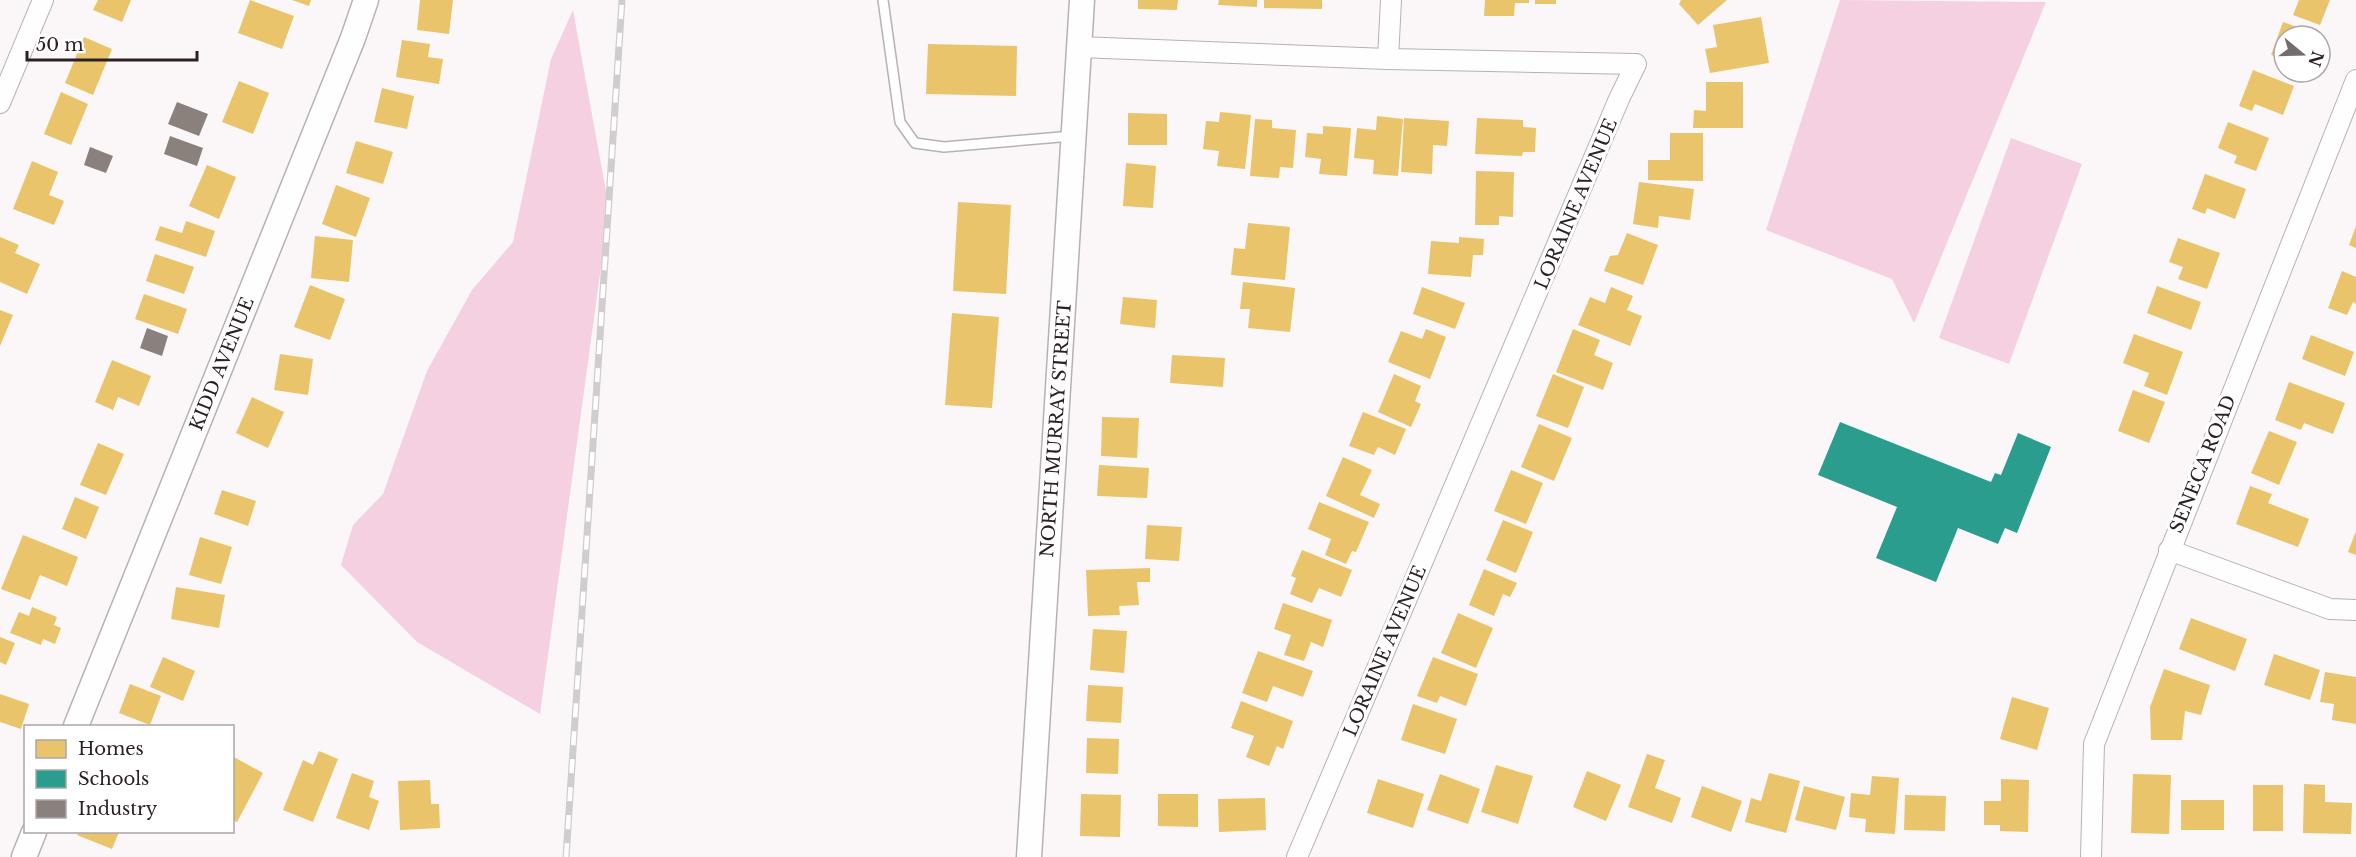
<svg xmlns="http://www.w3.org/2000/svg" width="2356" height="857" font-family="'Libre Baskerville',serif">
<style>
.green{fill:#f4d0e0}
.homes{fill:#e9c46a}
.schools{fill:#2a9d8f}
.industry{fill:#8a817c}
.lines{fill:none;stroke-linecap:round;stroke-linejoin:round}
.service-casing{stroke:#b8b1b4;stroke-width:12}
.minor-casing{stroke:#b8b1b4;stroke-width:22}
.tertiary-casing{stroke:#b8b1b4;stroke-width:27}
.service{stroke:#fefefe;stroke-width:9}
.minor{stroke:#fefefe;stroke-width:20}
.tertiary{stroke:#fefefe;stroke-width:24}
.rail-casing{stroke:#d0cdce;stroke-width:7}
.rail{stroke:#fff;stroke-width:4.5;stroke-dasharray:14;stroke-linecap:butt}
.labels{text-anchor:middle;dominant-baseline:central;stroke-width:6;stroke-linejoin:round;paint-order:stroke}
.street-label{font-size:18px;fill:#2c2025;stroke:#fff}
</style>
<rect width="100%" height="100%" fill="#fbf7f9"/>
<!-- green -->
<g class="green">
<path d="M1840 0 2046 2 1914 323 1892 279 1766 230Z"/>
<path d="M573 10 609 208 540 714 417 642 341 565 353 525 383 494 427 371 472 290 513 242 551 59Z"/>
<path d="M2011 138 2082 164 2009 364 1939 338Z"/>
</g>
<!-- homes -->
<g class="homes">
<path d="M98 0H131L122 22 93 10Z"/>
<path d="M250 0 294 16 282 49 238 33Z"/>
<path d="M292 0H311L309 6Z"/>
<path d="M420 0H453L449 34 417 30Z"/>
<path d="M1138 0H1178L1177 10 1138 9Z"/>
<path d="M1219 0H1257V7L1218 5Z"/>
<path d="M1264 0H1322V9L1264 8Z"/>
<path d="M1485 0H1529V3H1515L1514 16H1484Z"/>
<rect x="1535" y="0" width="21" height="4"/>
<path d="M1681 0H1727L1698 25 1679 4Z"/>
<path d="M2299 0H2330L2320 25 2293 15Z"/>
<path d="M1761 17 1769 63 1710 73 1705 49 1717 47 1713 25Z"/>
<path d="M2283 22 2321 36H2284V60L2271 55Z"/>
<path d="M84 37 112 49 93 95 65 83Z"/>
<path d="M402 40 430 44 428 57 443 59 439 84 396 77Z"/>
<path d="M928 44 1017 46 1016 96 926 94Z"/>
<path d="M2253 70 2294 86 2283 115 2255 104 2252 111 2239 106Z"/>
<path d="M239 81 269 93 253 134 222 122Z"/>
<path d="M1706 82H1743V128H1693L1694 110 1706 111Z"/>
<path d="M382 88 414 96 407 129 374 122Z"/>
<path d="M61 92 88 104 71 145 44 134Z"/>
<path d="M1220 112 1251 115 1245 169 1217 166 1219 151 1203 149 1206 121 1219 122Z"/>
<path d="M1128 113 1167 114V145H1128Z"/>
<path d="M1377 116 1403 119 1398 176 1373 174 1374 160 1354 158 1357 128 1376 130Z"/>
<path d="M1404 118 1449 121 1447 146 1433 145 1432 174 1401 172Z"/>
<path d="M1477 118 1523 120V127L1536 128 1535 152H1523L1522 156 1475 154Z"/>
<path d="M1255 119 1272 120V128L1296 130 1293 168 1280 167 1279 178 1250 176Z"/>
<path d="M2228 122 2269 138 2256 171 2234 163 2237 156 2218 148Z"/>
<path d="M1323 126 1351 128 1347 176 1319 174 1321 159 1305 157 1307 133 1323 134Z"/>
<path d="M1670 133H1703V181L1648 180V160H1670Z"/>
<path d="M356 141 393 152 383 184 346 173Z"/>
<path d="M32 161 58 172 49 195 64 201 54 225 13 209Z"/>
<path d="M1126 163 1156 166 1153 208 1123 206Z"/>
<path d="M207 165 236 177 219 219 189 206Z"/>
<path d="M1476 171 1514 172 1513 217 1499 216V225H1475Z"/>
<path d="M2205 174 2246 189 2235 219 2207 208 2205 214 2192 209Z"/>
<path d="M1639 182 1694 189 1690 220 1659 216 1658 228 1633 224Z"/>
<path d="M336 185 370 198 356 237 322 224Z"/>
<path d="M958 202 1011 205 1006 294 953 291Z"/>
<path d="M186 221 215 231 206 257 155 240 160 226 182 233Z"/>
<path d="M1248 223 1290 227 1285 280 1231 275 1234 248 1245 249Z"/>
<path d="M2356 226V248L2349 245Z"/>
<path d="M1627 233 1658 245 1643 285 1604 271 1610 256 1618 255Z"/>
<path d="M315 236 353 240 349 282 311 278Z"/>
<path d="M0 237 19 245 15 253 40 264 27 294 0 282Z"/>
<path d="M1459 237 1484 239 1483 255H1473L1471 277 1428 274 1431 241 1459 243Z"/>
<path d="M2178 238 2220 253 2207 289 2178 279 2183 267 2169 262Z"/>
<path d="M155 254 194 267 184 294 146 281Z"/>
<path d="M2342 271 2356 277V304L2353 302 2347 315 2328 308Z"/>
<path d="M1243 282 1295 288 1290 332 1248 328 1250 309H1240Z"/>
<path d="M310 285 345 299 330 340 294 327Z"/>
<path d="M2157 286 2201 302 2191 330 2147 313Z"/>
<path d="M1422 287 1465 303 1455 329 1413 314Z"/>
<path d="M1611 287 1633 296 1627 310 1642 316 1630 346 1578 325 1590 297 1605 303Z"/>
<path d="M144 294 187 309 178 334 135 319Z"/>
<path d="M1123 297 1157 300 1155 328 1120 324Z"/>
<path d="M0 310 13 315 0 346Z"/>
<path d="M952 313 999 317 992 408 945 405Z"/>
<path d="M1426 329 1446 337 1430 379 1388 362 1401 331 1422 339Z"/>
<path d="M1573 329 1600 340 1594 355 1613 363 1603 390 1556 372Z"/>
<path d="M2134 334 2183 352 2167 395 2144 386 2149 373 2123 363Z"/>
<path d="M2311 335 2354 352 2345 376 2302 359Z"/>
<path d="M280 354 313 359 308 395 274 390Z"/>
<path d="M1172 355 1225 358 1223 387 1170 383Z"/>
<path d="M112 360 151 376 139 406 118 397 113 410 95 402Z"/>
<path d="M1394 374 1421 386 1415 401 1421 404 1411 427 1378 412Z"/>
<path d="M1553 374 1584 387 1568 428 1536 416Z"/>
<path d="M2289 382 2345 403 2333 434 2304 423 2301 430 2275 420Z"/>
<path d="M2133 390 2165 402 2149 443 2118 431Z"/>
<path d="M252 397 284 412 268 448 236 433Z"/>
<path d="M1363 412 1406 429 1395 455 1378 447 1374 455 1349 446Z"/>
<path d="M1102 417 1139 418 1137 458 1101 456Z"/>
<path d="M1539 424 1572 438 1554 481 1521 467Z"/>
<path d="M2269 431 2297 442 2279 485 2251 473Z"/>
<path d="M98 443 124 454 106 495 80 485Z"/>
<path d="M1343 457 1372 470 1360 495 1380 504 1374 518 1326 496Z"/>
<path d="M1099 465 1149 468 1147 498 1097 496Z"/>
<path d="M1511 470 1543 483 1526 524 1494 511Z"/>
<path d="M2250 486 2272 494 2268 503 2309 519 2298 547 2236 524Z"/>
<path d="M222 490 256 501 248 526 214 514Z"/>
<path d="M75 497 99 507 86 539 62 529Z"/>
<path d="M1319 502 1369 522 1356 552 1352 551 1346 564 1325 555 1331 539 1308 529Z"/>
<path d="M1503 520 1533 532 1516 573 1486 560Z"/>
<path d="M1147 525 1182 527 1179 561 1145 559Z"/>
<path d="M2356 531V555L2348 552Z"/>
<path d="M23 535 78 557 67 586 40 575 30 600 1 589Z"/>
<path d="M200 537 232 547 221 584 189 575Z"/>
<path d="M1302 550 1352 570 1341 597 1319 588 1312 603 1290 594 1296 578 1291 576Z"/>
<path d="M1150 568V582H1137L1139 605 1119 606 1120 615 1088 616 1086 570Z"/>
<path d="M1484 569 1517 583 1510 597 1503 594 1494 616 1469 605Z"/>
<path d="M176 587 225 595 219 628 171 619Z"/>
<path d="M1283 603 1332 620 1323 647 1311 642 1304 661 1284 655 1291 635 1274 629Z"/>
<path d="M32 607 57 617 54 625 61 628 55 644 43 639 41 645 10 633 19 612 29 616Z"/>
<path d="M1458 613 1493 628 1476 668 1441 653Z"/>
<path d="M2191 618 2247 639 2235 671 2179 649Z"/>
<path d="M1093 629 1127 631 1124 673 1090 670Z"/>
<path d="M0 637 15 643 6 665 0 662Z"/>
<path d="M1258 651 1313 671 1303 697 1273 686 1267 702 1242 693Z"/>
<path d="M2274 654 2320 670 2310 700 2264 685Z"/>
<path d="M163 657 195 671 183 701 150 687Z"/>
<path d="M1433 657 1478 674 1466 706 1440 696 1437 703 1417 696Z"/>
<path d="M2164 669 2210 685 2201 715 2185 711 2182 740H2151L2150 707Z"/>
<path d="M2325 672 2356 677V724L2332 720 2334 704 2320 702Z"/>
<path d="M130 684 161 696 150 725 119 713Z"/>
<path d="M1088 685 1123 687 1121 723 1086 721Z"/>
<path d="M0 694 29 704 21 729 0 722Z"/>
<path d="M2012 697 2049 708 2037 750 2000 739Z"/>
<path d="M1241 701 1293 721 1283 749 1277 746 1269 766 1246 757 1254 736 1231 728Z"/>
<path d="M1413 704 1457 719 1445 754 1401 740Z"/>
<path d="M1087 738 1119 739 1118 774 1086 773Z"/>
<path d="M319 751 338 759 313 822 283 810 303 760 313 765Z"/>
<path d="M1647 754 1665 760 1655 788 1681 798 1672 823 1628 807Z"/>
<path d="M232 756 263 773 237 822 232 820Z"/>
<path d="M1496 765 1533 776 1518 824 1481 812Z"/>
<path d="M1587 771 1621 785 1606 821 1573 807Z"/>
<path d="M352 773 374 781 369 797 379 801 369 830 336 818Z"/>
<path d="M1769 773 1800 781 1786 833 1745 822 1751 798 1761 801Z"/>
<path d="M1440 774 1480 789 1468 824 1427 810Z"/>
<path d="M2133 774 2171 775 2169 834 2131 833Z"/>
<path d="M1872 776 1899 778 1895 834 1865 832 1866 819 1849 817 1851 793 1870 795Z"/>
<path d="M1378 779 1424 794 1413 828 1367 813Z"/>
<path d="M2001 779 2029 780 2028 832 2000 831V825H1984V801H2001Z"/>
<path d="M430 780 431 804H439L440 828 400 830 398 781Z"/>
<path d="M2304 784 2325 785V802L2352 803 2351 834 2303 833Z"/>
<rect x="2253" y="785" width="30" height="46"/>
<path d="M1702 786 1742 801 1731 832 1691 817Z"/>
<path d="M1804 786 1845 797 1836 830 1795 820Z"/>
<path d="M1081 794 1121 795 1120 837 1080 836Z"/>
<path d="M1158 794H1198V827L1158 826Z"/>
<path d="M1905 795 1946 796 1945 831 1904 830Z"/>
<path d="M1265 798 1266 830 1219 832 1218 799Z"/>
<rect x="2181" y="800" width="43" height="30"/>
<path d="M79 832H119L112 849 77 835Z"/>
</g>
<!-- schools -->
<path class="schools" d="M1840 422 1991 482 1995 473 2001 475 2018 433 2051 447 2017 533 2005 528 1998 544 1958 528 1936 582 1876 558 1897 507 1818 475Z"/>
<!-- industry -->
<g class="industry">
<path d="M177 102 208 114 199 136 168 124Z"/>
<path d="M170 136 203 148 197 166 164 154Z"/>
<path d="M90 147 113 156 106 173 84 165Z"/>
<path d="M147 328 168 336 162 356 140 348Z"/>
</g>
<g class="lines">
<defs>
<path id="service" d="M883 0 900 122 915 143 944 147 1072 136"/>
<g id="minor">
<path d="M1079 47 1388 59 1636 64 1619 99 1297 857"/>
<path d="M1388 59 1391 0"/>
<path d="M0 103 43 0"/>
<path d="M2169 550 2330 609 2356 610"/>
<path d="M2091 857 2094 744 2356 80"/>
</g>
<g id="tertiary">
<path d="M76 726 353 38 366 0"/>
<path d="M24 857 34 832"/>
<path d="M1029 857 1082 0"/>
</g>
</defs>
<!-- service casing -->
<use href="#service" class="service-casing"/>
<!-- minor casing -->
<use href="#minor" class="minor-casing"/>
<!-- tertiary casing -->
<use href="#tertiary" class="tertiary-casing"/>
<!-- service -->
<use href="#service" class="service"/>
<!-- minor -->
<use href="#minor" class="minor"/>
<!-- tertiary -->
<use href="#tertiary" class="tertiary"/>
<defs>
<path id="rail" d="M566 857 622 0"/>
</defs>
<!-- rail casing -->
<use href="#rail" class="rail-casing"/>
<!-- rail -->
<use href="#rail" class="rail"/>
</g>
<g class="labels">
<!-- street labels -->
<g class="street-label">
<text transform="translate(1576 204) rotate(-67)">LORAINE AVENUE</text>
<text transform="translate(222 364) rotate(-68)">KIDD AVENUE</text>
<text transform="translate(1056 429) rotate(-86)">NORTH MURRAY STREET</text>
<text transform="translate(2203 464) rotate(-68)">SENECA ROAD</text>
<text transform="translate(1385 651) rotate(-67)">LORAINE AVENUE</text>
</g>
</g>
<!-- legend -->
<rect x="24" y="725" width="210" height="108" fill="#ffffff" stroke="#aba6a8" stroke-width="1.5"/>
<rect x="36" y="740" width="30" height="18" fill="#e9c46a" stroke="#aba6a8" stroke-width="1.5"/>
<text x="78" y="755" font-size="18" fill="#2c2025">Homes</text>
<rect x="36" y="770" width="30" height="18" fill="#2a9d8f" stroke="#aba6a8" stroke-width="1.5"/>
<text x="78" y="785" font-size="18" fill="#2c2025">Schools</text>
<rect x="36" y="800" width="30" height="18" fill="#8a817c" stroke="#aba6a8" stroke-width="1.5"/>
<text x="78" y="815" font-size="18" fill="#2c2025">Industry</text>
<!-- north arrow -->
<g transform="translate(2302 54) rotate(109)"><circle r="28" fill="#ffffff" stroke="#aba6a8" stroke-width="1.5"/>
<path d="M0-4.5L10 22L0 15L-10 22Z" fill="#746b6f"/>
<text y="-9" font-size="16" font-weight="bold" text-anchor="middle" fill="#2c2025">N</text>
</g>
<!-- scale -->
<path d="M27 51v9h170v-9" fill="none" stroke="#2c2025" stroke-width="3"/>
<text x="36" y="51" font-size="18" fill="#2c2025" stroke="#ffffff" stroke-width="4.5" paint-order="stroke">50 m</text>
</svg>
